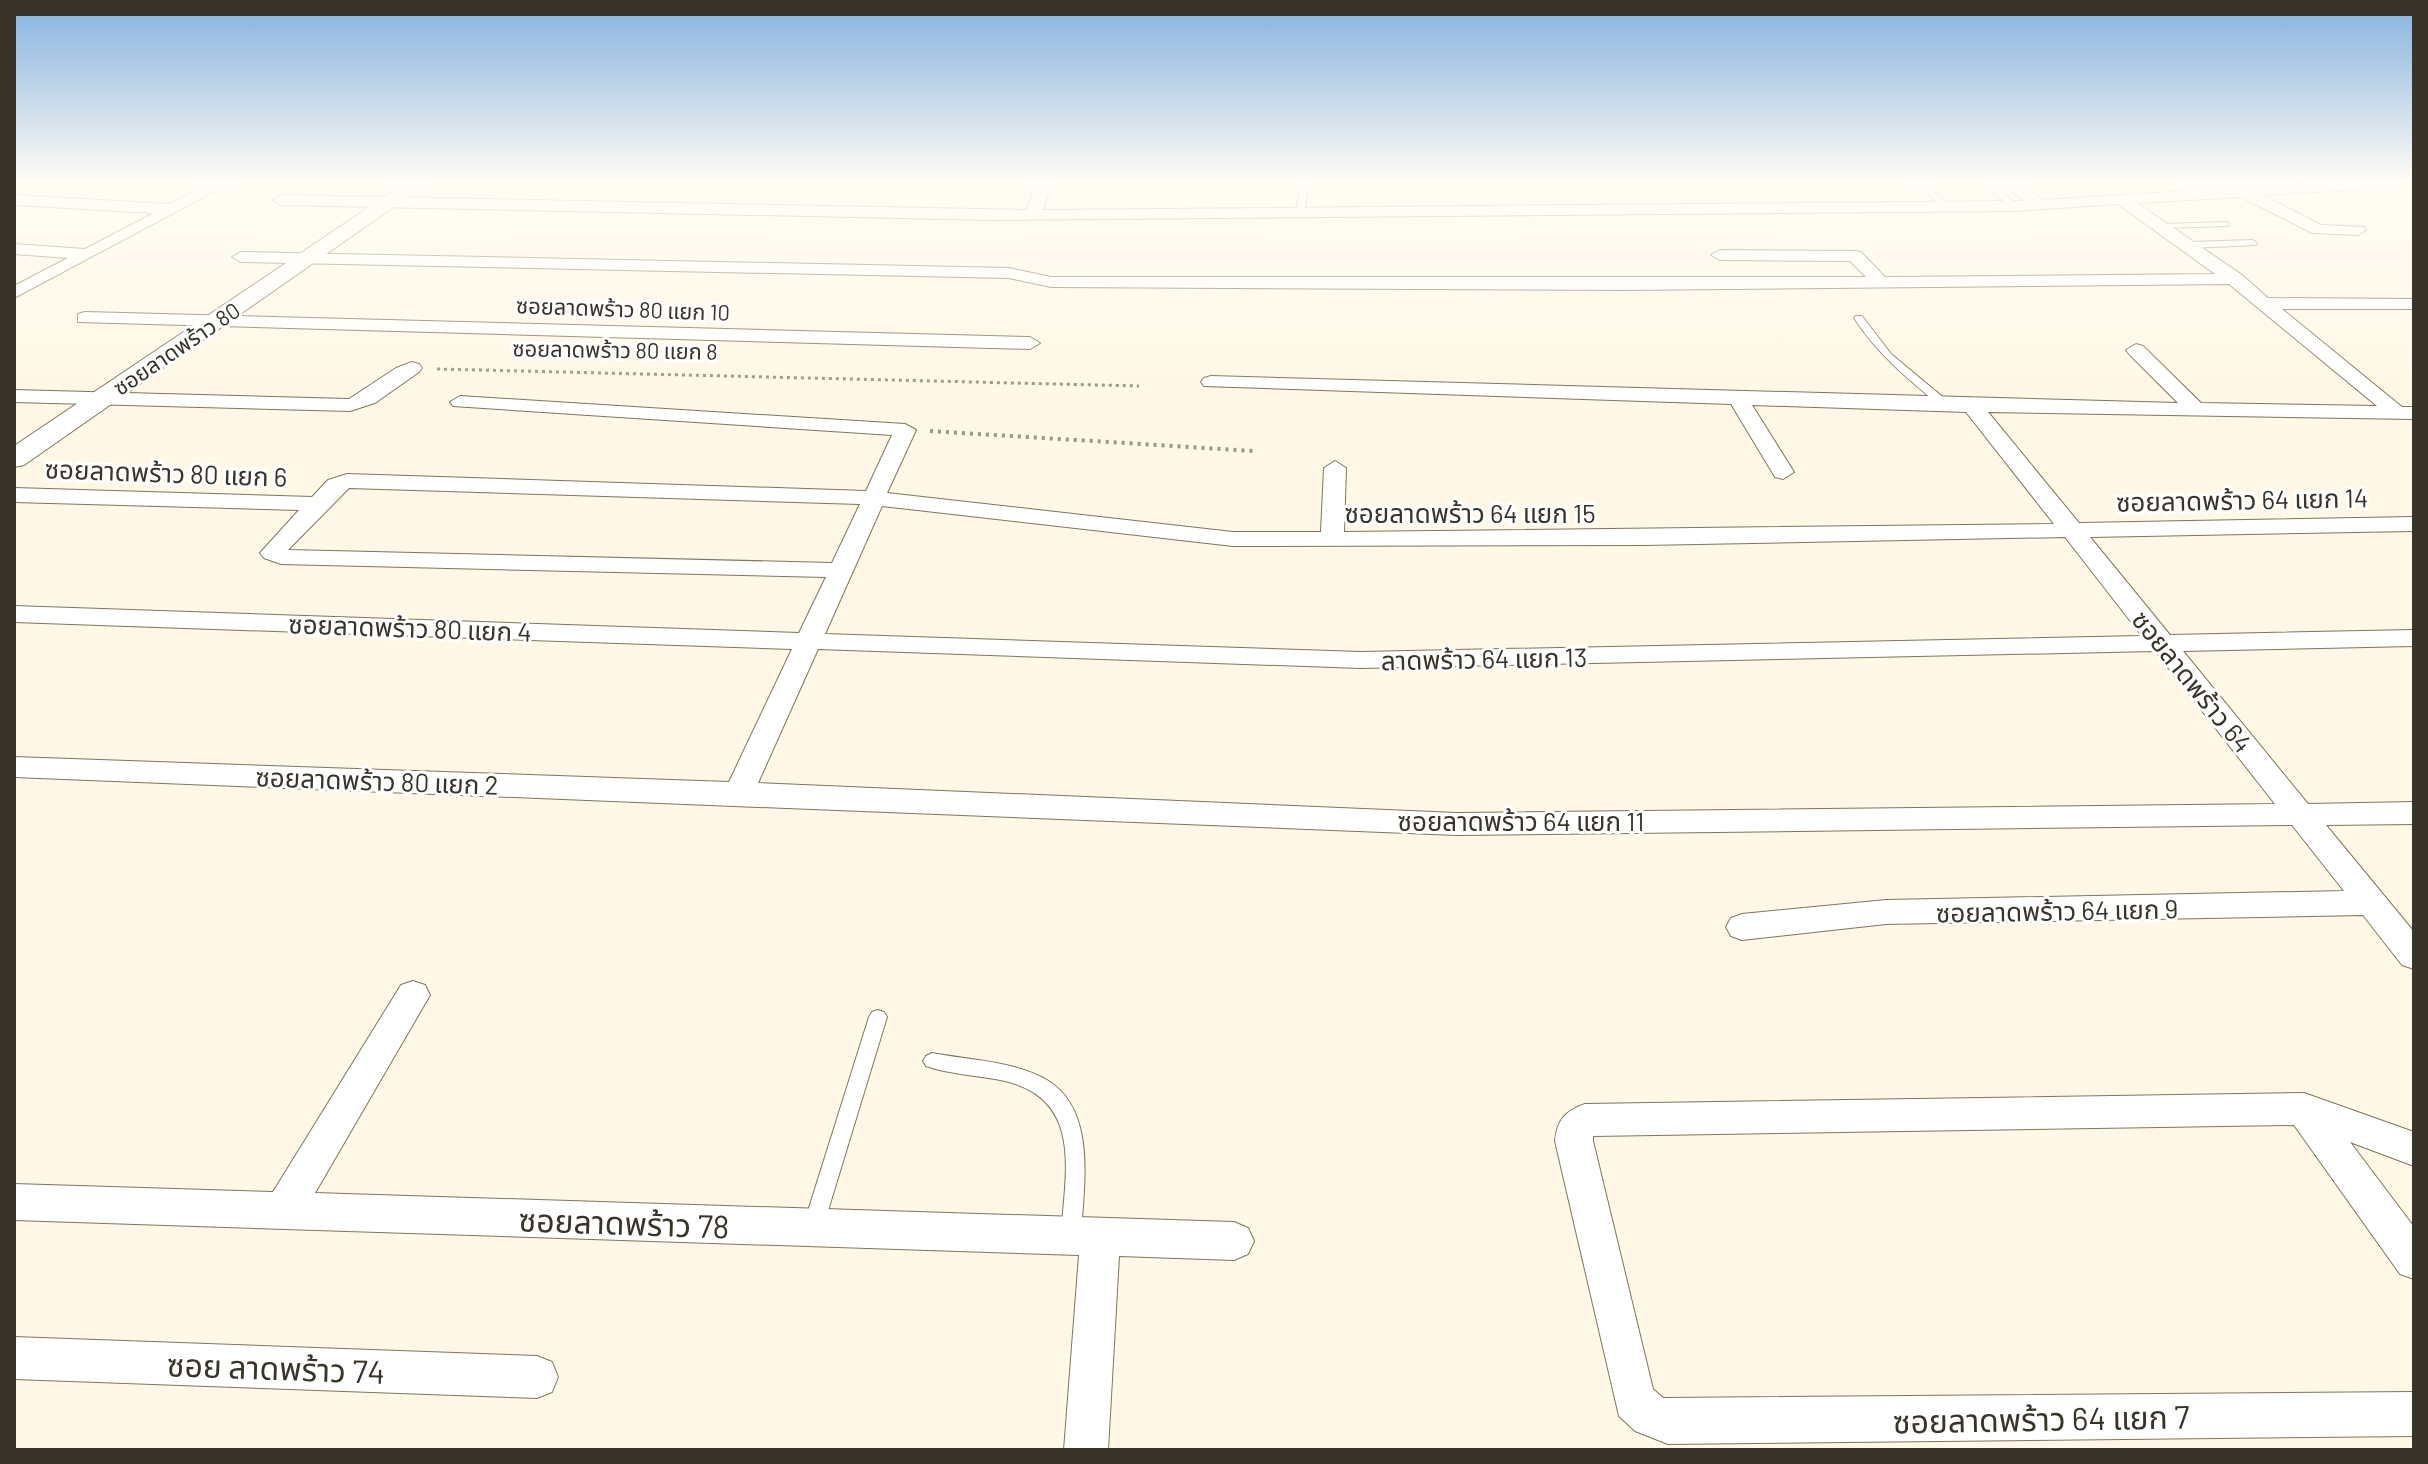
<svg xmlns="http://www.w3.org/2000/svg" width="2428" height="1464" font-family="Barlow,'Noto Sans Thai',sans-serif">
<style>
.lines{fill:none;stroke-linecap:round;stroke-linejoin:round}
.service-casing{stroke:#7f755a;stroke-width:2}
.minor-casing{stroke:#7f755a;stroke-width:2}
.tertiary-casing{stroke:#7f755a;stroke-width:2}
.path-far1{stroke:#9d9788;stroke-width:3;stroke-dasharray:3 4;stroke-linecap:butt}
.path{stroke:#9d9788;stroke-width:4;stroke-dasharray:3 5;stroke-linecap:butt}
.service{fill:#fff;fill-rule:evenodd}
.minor{fill:#fff;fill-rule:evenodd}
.tertiary{fill:#fff;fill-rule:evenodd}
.labels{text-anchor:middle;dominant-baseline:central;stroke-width:6;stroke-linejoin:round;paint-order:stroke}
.far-street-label{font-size:22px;fill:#393429;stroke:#fff}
.street-label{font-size:26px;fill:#393429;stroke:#fff}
.near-street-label{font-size:32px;fill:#393429;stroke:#fff}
</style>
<rect width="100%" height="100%" fill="#fff8e6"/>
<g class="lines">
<defs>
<g id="service">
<path d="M1301 183H1309L1304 211 1300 213 1296 211Z"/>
<path d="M1912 183H1921L1953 207 1946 209Z"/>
<path d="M1983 183H1992L2019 206 2012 208Z"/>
<path d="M2225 222H2228V226L2162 228 2158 226 2162 224Z"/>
<path d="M2253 240 2257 243 2256 245 2190 248 2186 245 2190 242Z"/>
<path d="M1856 316H1862L1891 354 1950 403V407H1942C1909 380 1878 355 1854 318Z"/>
<path d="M878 1010 884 1012 887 1017 823 1227 820 1234 813 1236 806 1234 803 1227 869 1017 872 1012Z"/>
<path d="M932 1053C969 1060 1014 1061 1047 1080 1098 1111 1083 1187 1081 1236L1078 1243 1071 1245 1064 1243 1061 1236C1065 1174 1084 1100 1005 1081 979 1075 951 1075 926 1066L923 1061 926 1056Z"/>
</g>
<g id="minor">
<path d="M210 183H230L14 298V286L68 258 14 254V244L85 249 154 213 14 205V195L170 204Z"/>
<path d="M1036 183H1052L1043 210 2015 201H2024L2003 183H2021L2043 200 2315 183H2399L2391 188 2263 195 2321 225 2364 227 2366 230 2358 235 2312 233 2241 197 2137 203 2242 275 2268 298 2414 299V309H2282L2402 407H2414V419L1988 412 2079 523 2414 517V531L2090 537 2170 635 2414 630V646L2183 651 2308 804 2414 802V824L2326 825 2414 932V969L2402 965 2363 915 1886 924 1742 940 1731 936 1726 927 1731 918 1742 914 1886 900 2344 891 2292 825 1457 835 14 777V757L729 782 792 649 14 622V606L799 633 826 577 281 564 264 558 260 553 299 510 14 502V488L312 497 328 480 347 474 866 491 892 435 453 406 450 402 460 396 905 424 916 430 887 493 1233 532H1321L1324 468 1335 461 1346 468 1344 532 2054 524 1966 412 1752 405 1794 472 1783 479 1775 477 1731 404 1204 386 1201 382 1204 378 1211 376 2178 403 2129 354 2126 350 2136 344 2143 346 2201 403 2377 406 2229 284 1624 290 1051 287 1009 278 241 262 232 257 241 252 1009 268 1051 277H1866L1850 261 1720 260 1711 255 1720 250 1855 251 1861 252 1885 277 2215 274 2118 204 2015 211 994 220 281 205 273 200 281 195 1027 210ZM349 488 860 504 832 563 288 550ZM882 506 1233 546 1644 545 2065 537 2142 636 1361 652 825 634ZM818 649 1361 668 2155 651 2275 804 1457 813 758 783Z"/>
<path d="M85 312 1030 337 1040 343 1030 349 78 322V314Z"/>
<path d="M412 362 419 364 422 368 419 372 375 403 350 411 14 402V390L349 399 396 368Z"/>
<path d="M413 981 425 985 430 995 315 1193 1234 1222 1248 1228 1254 1241 1248 1254 1234 1260 1119 1256 1108 1450H1064L1079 1255 14 1220V1184L273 1192 401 985Z"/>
<path d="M2304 1093 2414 1132V1166L2350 1142 2414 1227V1279L2400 1274 2294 1125 1593 1136V1141L1653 1389 1663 1398 2414 1392V1436L1668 1444 1635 1431 1619 1416 1555 1141C1557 1120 1565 1111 1585 1104Z"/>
<path d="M14 1337 537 1356 552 1362 558 1377 552 1392 537 1398 14 1379Z"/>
</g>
<path id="tertiary" d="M405 183H428L24 465 14 467V446Z"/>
</defs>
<!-- service casing -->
<use href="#service" class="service-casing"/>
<!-- minor casing -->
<use href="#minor" class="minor-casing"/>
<!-- tertiary casing -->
<use href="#tertiary" class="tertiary-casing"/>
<!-- path-far1 -->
<path class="path-far1" d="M437 369 1139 386"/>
<!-- path -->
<path class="path" d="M930 431 1254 451"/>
<!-- service -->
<use href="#service" class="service"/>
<!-- minor -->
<use href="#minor" class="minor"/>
<!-- tertiary -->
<use href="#tertiary" class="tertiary"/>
</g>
<!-- sky -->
<linearGradient id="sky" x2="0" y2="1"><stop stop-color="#84b1df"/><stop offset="0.47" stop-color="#fffcf4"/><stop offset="1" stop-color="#fffcf4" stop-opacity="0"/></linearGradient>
<rect width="2428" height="388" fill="url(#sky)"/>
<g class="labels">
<!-- far-street labels -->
<g class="far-street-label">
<text transform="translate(623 308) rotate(2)">ซอยลาดพร้าว 80 แยก 10</text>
<text transform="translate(176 348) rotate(-34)">ซอยลาดพร้าว 80</text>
<text transform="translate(615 349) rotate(1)">ซอยลาดพร้าว 80 แยก 8</text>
</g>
<!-- street labels -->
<g class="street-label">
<text transform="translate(166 472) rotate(2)">ซอยลาดพร้าว 80 แยก 6</text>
<text transform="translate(2242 499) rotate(-1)">ซอยลาดพร้าว 64 แยก 14</text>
<text x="1470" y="512">ซอยลาดพร้าว 64 แยก 15</text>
<text transform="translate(410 627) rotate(2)">ซอยลาดพร้าว 80 แยก 4</text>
<text transform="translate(1484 658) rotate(-1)">ลาดพร้าว 64 แยก 13</text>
<text transform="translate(2193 681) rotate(51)">ซอยลาดพร้าว 64</text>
<text transform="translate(377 780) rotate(2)">ซอยลาดพร้าว 80 แยก 2</text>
<text x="1521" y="820">ซอยลาดพร้าว 64 แยก 11</text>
<text transform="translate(2057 910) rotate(-1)">ซอยลาดพร้าว 64 แยก 9</text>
</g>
<!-- near-street labels -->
<g class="near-street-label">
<text transform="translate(624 1222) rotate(2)">ซอยลาดพร้าว 78</text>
<text transform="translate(276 1367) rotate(2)">ซอย ลาดพร้าว 74</text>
<text transform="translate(2041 1418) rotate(-1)">ซอยลาดพร้าว 64 แยก 7</text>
</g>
</g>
<!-- border -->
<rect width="2428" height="1464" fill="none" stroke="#393429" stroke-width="32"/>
</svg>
